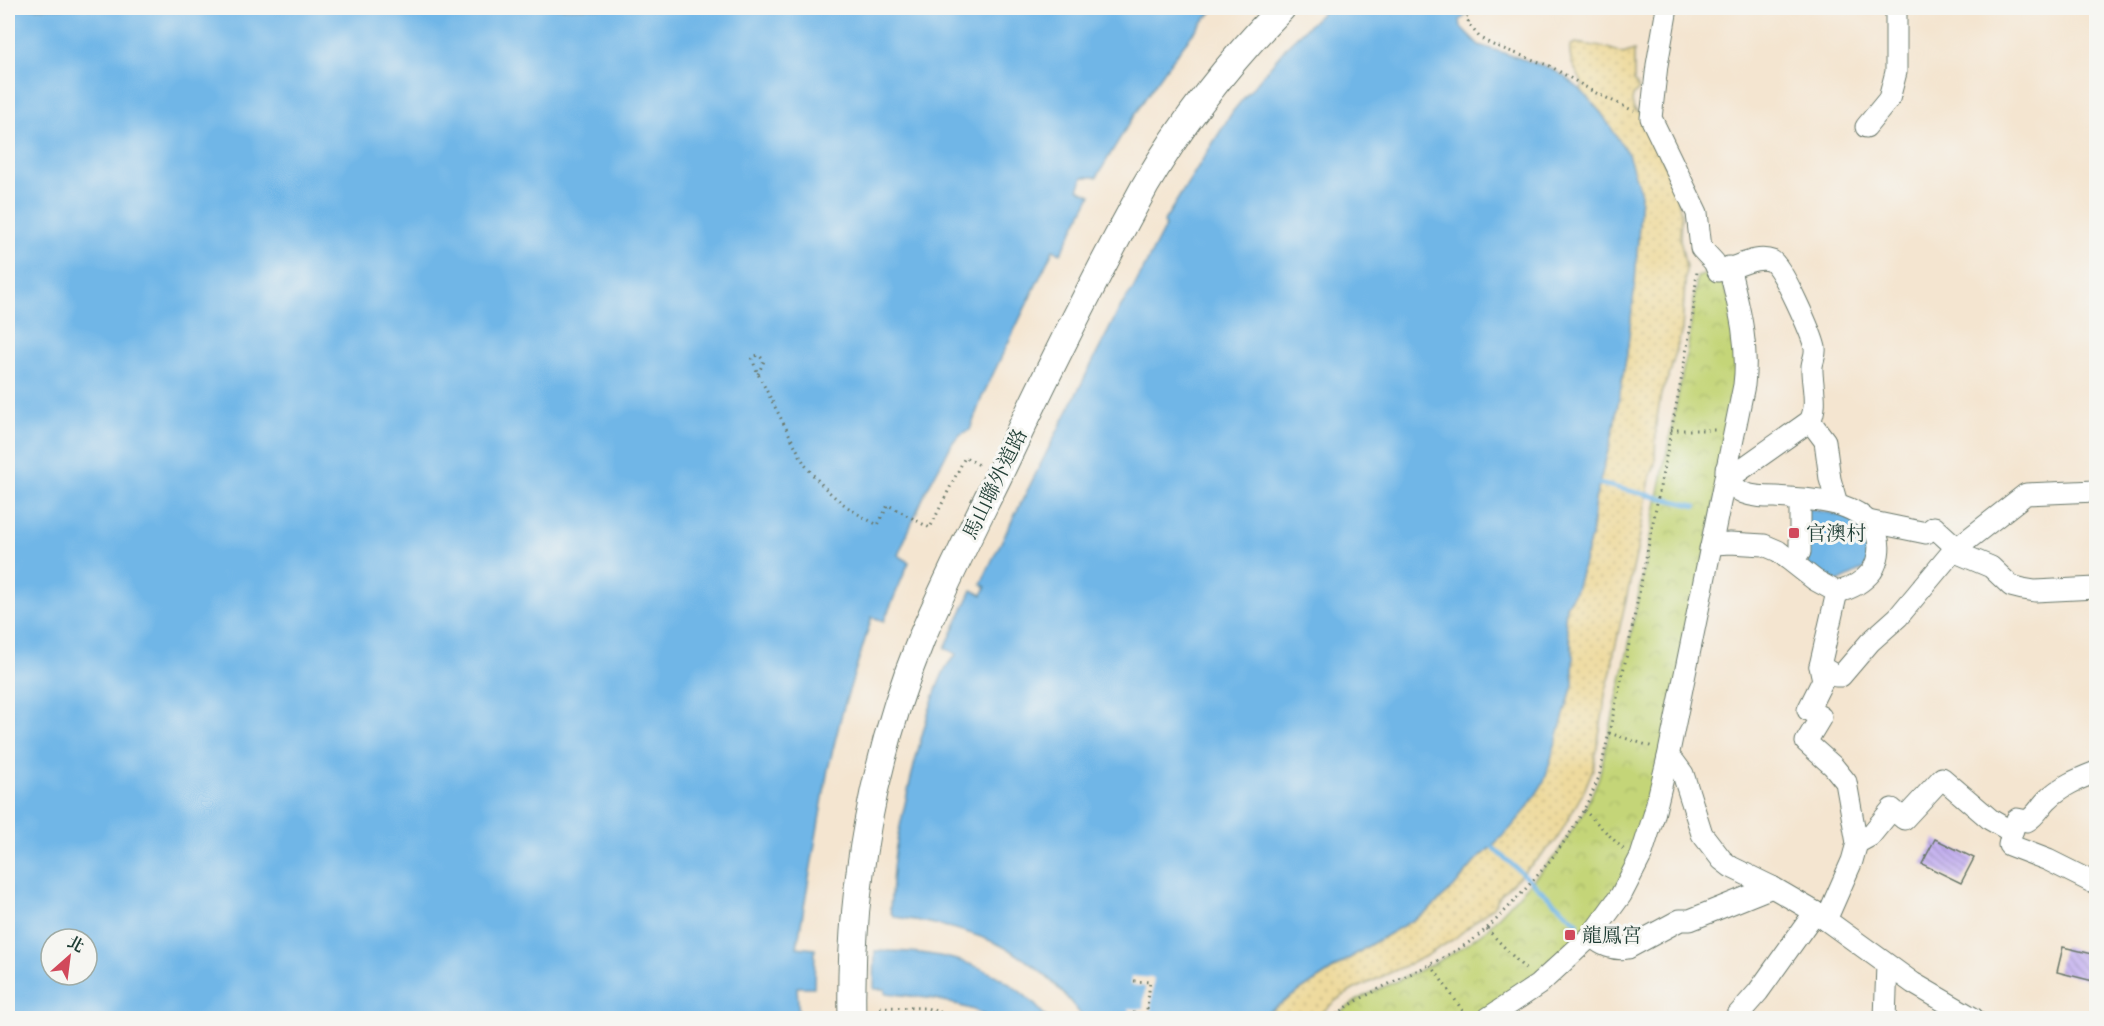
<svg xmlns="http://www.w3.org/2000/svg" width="2104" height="1026" font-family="'IM FELL French Canon','Noto Serif TC',serif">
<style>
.sand{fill:url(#sand-dots);stroke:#868c69;stroke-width:1.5}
.park{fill:url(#park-crowns);stroke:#728956;stroke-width:1.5}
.water{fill:#70b6e7;stroke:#487a8e;stroke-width:1.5;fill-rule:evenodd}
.pier{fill:#f4e5d0}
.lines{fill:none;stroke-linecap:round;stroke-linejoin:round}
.stream{stroke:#70b6e7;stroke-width:4.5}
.building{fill:url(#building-back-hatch)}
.minor-casing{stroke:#6a786b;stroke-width:23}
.major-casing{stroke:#6a786b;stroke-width:29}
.path{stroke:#6a786b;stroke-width:3;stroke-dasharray:1.5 4.5;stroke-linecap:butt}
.minor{stroke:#fff;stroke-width:21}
.major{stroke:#fff;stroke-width:27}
.poi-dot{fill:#d1495b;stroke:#f6f6f2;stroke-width:2}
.labels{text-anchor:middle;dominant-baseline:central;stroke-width:6;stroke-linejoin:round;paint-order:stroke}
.street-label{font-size:20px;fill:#1f3d34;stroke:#f6f6f2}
.poi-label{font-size:20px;fill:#1f3d34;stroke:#f6f6f2;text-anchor:start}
</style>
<defs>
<pattern id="sand-dots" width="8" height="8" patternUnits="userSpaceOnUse" patternTransform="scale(1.5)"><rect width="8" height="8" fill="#eeda9e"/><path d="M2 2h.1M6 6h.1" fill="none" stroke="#ccbc89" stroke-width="1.8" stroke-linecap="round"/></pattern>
<pattern id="park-crowns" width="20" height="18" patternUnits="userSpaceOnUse" patternTransform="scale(1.5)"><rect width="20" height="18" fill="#c4d578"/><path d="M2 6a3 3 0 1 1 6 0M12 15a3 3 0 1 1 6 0" fill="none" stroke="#a8b868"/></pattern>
<pattern id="building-back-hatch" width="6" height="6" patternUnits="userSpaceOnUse" patternTransform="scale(1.5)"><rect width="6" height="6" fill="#c3aff0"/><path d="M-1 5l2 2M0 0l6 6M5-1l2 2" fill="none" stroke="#9e90c3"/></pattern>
</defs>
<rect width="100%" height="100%" fill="#f6f6f2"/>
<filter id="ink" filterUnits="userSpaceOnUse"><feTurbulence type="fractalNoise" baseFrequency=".0167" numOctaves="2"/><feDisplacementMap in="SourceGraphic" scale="12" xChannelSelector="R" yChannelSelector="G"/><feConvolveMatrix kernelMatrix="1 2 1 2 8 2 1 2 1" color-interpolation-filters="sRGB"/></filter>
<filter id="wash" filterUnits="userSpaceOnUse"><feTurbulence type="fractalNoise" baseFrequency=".008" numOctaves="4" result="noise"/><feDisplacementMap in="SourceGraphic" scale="24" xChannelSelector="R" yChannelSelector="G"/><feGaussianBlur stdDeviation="1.35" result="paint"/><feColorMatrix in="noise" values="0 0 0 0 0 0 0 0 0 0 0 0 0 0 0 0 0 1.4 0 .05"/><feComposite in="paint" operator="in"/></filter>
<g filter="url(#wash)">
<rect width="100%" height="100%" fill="#f4e5d0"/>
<!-- sand -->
<path class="sand" d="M1575 43 1608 48 1623 54 1634 50V81L1639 89 1633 96 1632 102 1634 109 1644 117 1674 184 1681 212 1680 239 1686 267 1682 330 1670 373 1661 394 1656 424 1655 464 1650 478 1637 551 1613 657C1613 675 1603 690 1604 707L1593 769 1584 791 1556 841 1502 893 1493 907 1454 939 1424 957 1353 990 1338 999 1315 1018H1259L1368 946 1427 912 1454 887 1474 863 1495 844 1573 652 1565 621 1566 606 1576 590 1591 537 1595 500 1613 432 1627 353 1635 283 1641 194 1602 114 1581 90 1583 86C1577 67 1569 68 1570 46Z"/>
<!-- park -->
<path class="park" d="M1718 271 1745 339 1676 713 1621 895 1488 1018H1332L1362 997 1431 965 1460 949 1487 929 1556 855 1581 817 1591 796 1599 777 1627 654 1689 340 1697 277Z"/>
<!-- water -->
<g class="water">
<path d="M8 8H1215C1169 58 1131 118 1097 177H1083L1078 189 1091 195 1061 253 1053 250 982 397 970 430 959 435 953 442 926 491 898 555 909 562 884 621 872 617 842 713 828 769 797 947 815 949 814 987H797L799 1018H8ZM51 939H87V975H51Z"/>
<path d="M1327 8H1476L1460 20 1461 27 1479 45 1550 68 1565 77 1581 90 1602 114 1628 154 1641 194 1635 283 1627 353 1613 432 1595 500 1591 537 1576 590 1566 606 1565 621 1573 652V685L1544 782 1526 810 1510 829 1474 863 1454 887 1427 912 1368 946 1259 1018H1083C1033 948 978 929 895 917L891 913 890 908C892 890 892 871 895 852 900 823 933 669 954 658L956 654 945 648 972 590 982 595 986 587 981 584 994 556 1121 306 1133 289 1165 227 1164 221 1233 111 1289 44Z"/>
<path d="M1805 508C1830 513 1870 515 1871 550 1871 555 1868 563 1866 568L1836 583 1810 568 1806 557Z"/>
<path d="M875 951C942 950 1002 964 1047 1018H989L974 1010 936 999 885 993V989H874Z"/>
</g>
<!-- pier -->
<path class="pier" d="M1131 976 1154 978 1150 1018H1128L1129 1008 1143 1009 1145 987 1130 985Z"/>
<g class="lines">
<!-- stream -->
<g class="stream">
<path d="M1596 483 1696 506"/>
<path d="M1488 843 1578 923"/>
</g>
</g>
<g id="blocks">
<!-- building -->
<g class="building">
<path d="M1935 839 1974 858 1961 883 1922 864Z"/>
<path d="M2063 947 2097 955V982L2057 972Z"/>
</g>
</g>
</g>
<g filter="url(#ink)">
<use href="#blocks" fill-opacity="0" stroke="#6a786b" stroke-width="1.5"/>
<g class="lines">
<defs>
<g id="minor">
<path d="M1667 8 1657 65 1651 118 1697 213 1701 248 1714 262 1718 271C1734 270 1755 254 1772 261 1782 266 1812 334 1815 348 1816 355 1813 359 1812 366 1811 383 1819 404 1810 421L1732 476 1728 477"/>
<path d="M1866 127 1889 99 1896 72V8"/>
<path d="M1810 421 1825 441 1830 479 1837 504"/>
<path d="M1868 521 1926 533 1934 527 1957 548 1953 551"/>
<path d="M1957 548 2026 494 2096 491"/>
<path d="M1710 549 1715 544 1730 543 1764 545 1778 551 1815 580 1837 592C1851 589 1863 582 1872 571 1878 562 1881 547 1877 536 1861 498 1811 500 1776 497 1765 497 1754 497 1744 493 1733 488 1729 480 1726 469"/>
<path d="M1787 558 1793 559 1800 552V504L1793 499"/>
<path d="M1820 666 1836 676H1841L1870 642 1898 617 1953 551 1991 567 2011 586 2023 589 2035 591 2096 588"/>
<path d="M1668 757 1675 763 1683 774 1702 834 1722 860 1731 867 1772 887 1815 912 1913 983 1973 1018"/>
<path d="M2012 832 2017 819 2027 821C2036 816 2040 807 2047 800 2061 786 2078 779 2096 772"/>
<path d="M1857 843 1870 836 1892 809 1904 819 1942 778 1991 820 2012 832 2009 845 2048 860 2096 884"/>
<path d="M1826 920 1852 861 1857 843 1846 782 1833 766 1806 742 1821 717 1808 710 1823 680 1820 666 1837 592"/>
<path d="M1591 936C1602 945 1613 951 1628 948L1680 920H1690L1772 887"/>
<path d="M1488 1018 1538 985 1591 936 1621 895 1641 856 1654 815 1668 757 1744 385C1749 344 1739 307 1729 267"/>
<path d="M1735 1018 1758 992 1815 912"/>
<path d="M1885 1018 1887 965"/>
</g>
<path id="major" d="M852 1018C849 889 873 758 922 637 945 583 972 530 998 477 1044 379 1093 281 1145 186 1183 121 1229 62 1282 8"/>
</defs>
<!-- minor casing -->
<use href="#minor" class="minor-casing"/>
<!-- major casing -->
<use href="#major" class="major-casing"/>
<!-- path -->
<g class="path">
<path d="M1458 8 1469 17 1468 23 1480 38 1493 45 1550 66 1594 92 1634 111"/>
<path d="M758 374 764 361 759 355 754 356 752 359 758 374 805 465C827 493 846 509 878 525L888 505 930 528 965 457 981 466"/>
<path d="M1671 430H1718"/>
<path d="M1609 733 1653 747"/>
<path d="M1584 810 1625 851"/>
<path d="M1487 929 1527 971"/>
<path d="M1431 965 1467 1017"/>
<path d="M1134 981 1150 982 1146 1018"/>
<path d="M880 1007 926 1008 960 1018"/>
<path d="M1132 1018V1013L1147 1014"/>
<path d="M1332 1018C1371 987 1418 974 1460 948 1484 934 1502 914 1521 894 1557 854 1578 828 1599 777L1627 654 1681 381 1693 314 1697 271"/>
</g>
<!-- minor -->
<use href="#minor" class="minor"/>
<!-- major -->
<use href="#major" class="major"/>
</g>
</g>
<!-- markers -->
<g class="poi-dot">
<rect x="1788" y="527" width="12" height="12" rx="3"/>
<rect x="1564" y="929" width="12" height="12" rx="3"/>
</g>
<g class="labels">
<!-- street labels -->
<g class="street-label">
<text transform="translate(995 484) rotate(-64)">馬山聯外道路</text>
</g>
<!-- poi labels -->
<g class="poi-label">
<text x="1806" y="533">官澳村</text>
<text x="1582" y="935">龍鳳宮</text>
</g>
</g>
<!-- margin -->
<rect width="2104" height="1026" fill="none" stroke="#f6f6f2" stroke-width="30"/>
<!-- north arrow -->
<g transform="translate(69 957) rotate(28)"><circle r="28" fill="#f6f6f2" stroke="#a0aca6" stroke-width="1.5"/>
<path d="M0-4.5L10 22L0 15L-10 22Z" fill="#d1495b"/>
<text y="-9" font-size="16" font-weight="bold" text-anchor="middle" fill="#1f3d34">北</text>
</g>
</svg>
